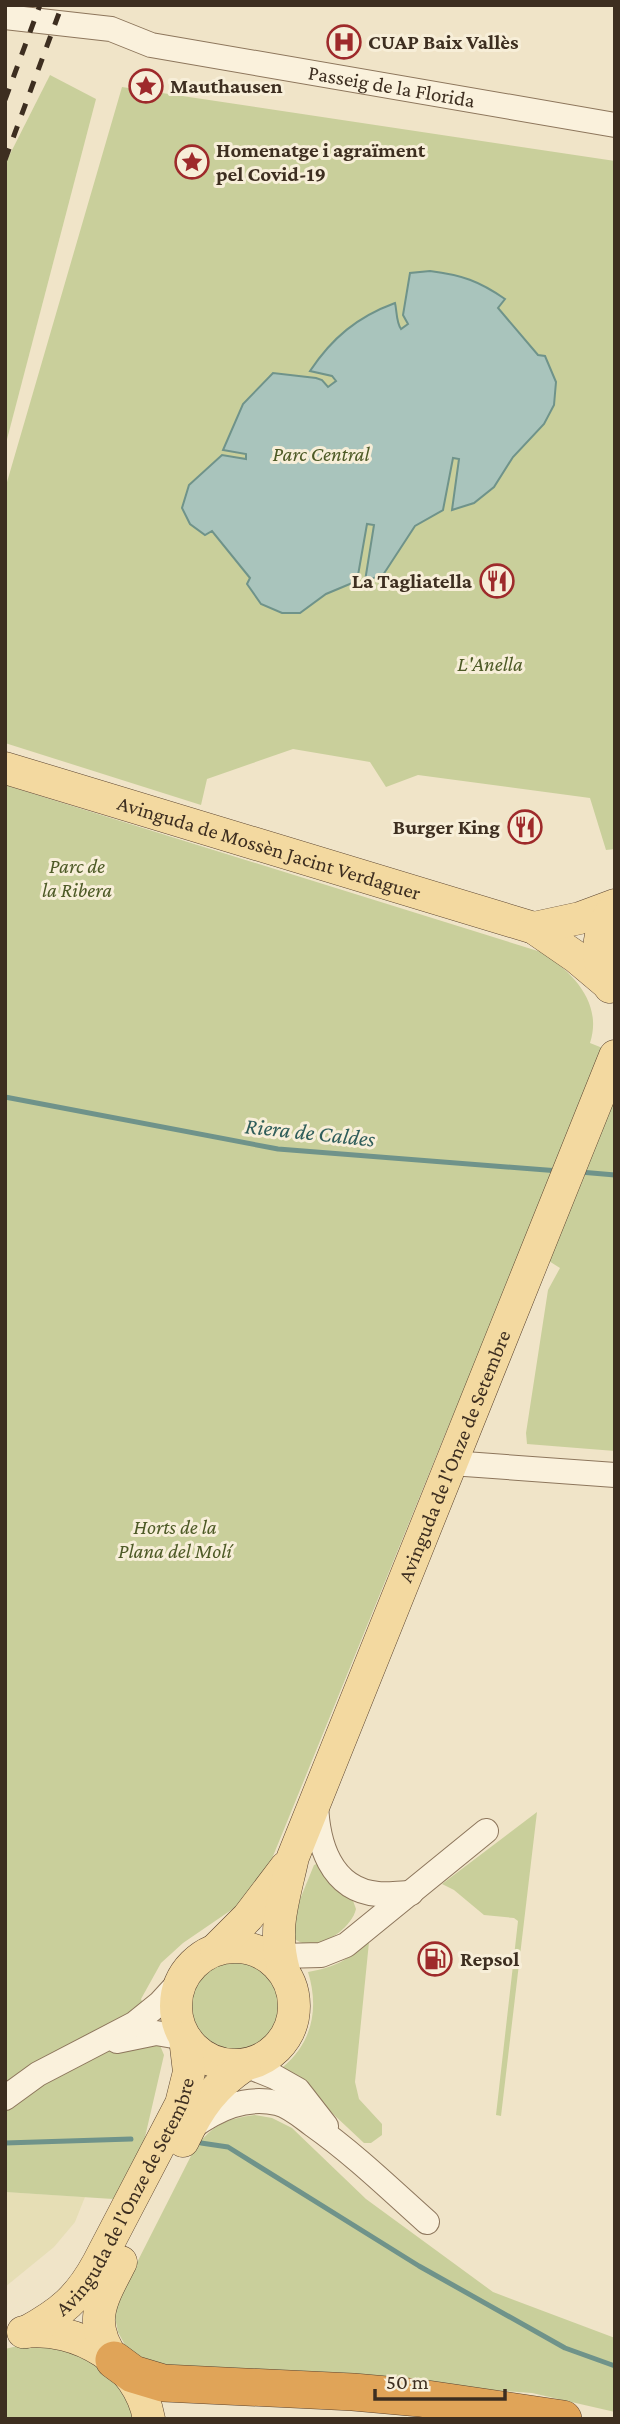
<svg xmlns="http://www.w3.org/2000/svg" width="620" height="2424" font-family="'Crimson Pro',serif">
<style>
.farmland{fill:#e6deb5}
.green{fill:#c9cf9b}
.water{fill:#a9c4bc;stroke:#6f938a;stroke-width:2}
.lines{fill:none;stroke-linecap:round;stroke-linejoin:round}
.stream{stroke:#6f938a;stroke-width:5}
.minor-casing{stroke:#8d765c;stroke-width:26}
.major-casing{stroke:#5b4430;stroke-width:33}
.highway-casing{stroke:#5b4430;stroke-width:38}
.minor{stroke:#faf1dc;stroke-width:24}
.major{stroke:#f3d9a0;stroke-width:32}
.highway{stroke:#e0a458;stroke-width:37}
.rail{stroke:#3d2e20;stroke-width:5;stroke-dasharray:12 12;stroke-linecap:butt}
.labels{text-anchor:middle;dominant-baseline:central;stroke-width:6;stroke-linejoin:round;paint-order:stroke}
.poi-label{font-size:21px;font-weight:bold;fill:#3d2e20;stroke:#f7eed8;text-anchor:start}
.street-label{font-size:21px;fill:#3d2e20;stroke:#f7eed8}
.park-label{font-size:21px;font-style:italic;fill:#4d5a26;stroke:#f7eed8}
.water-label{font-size:23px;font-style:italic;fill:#2f5d5a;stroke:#f7eed8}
</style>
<rect width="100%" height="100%" fill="#f0e4c8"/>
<!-- farmland -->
<path class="farmland" d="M5 2192 85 2197 75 2222 54 2247 5 2287Z"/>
<!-- green -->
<g class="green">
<path d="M50 75 96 99 5 447V164Z"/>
<path d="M122 87 615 161V849L606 850 590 798 418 775 386 787 370 762 293 749 207 779 201 805 5 743V489Z"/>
<path d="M5 785 541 952C573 972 603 1003 590 1043L615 1053V1451L527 1444 526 1433 548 1290 560 1268 525 1246 446 1432 269 1866 240 1904 183 1943 161 1963 141 1999 164 2055 142 2150 113 2199 5 2192Z"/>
<path d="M537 1812 501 2116 496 2115 518 1921 514 1918 484 1915 454 1890 442 1884Z"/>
<path d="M319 1863 351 1895 356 1909C351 1931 310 1958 292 1936L294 1914 314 1865Z"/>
<path d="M369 1942 355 2082 359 2099 382 2124V2135L371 2143H364L283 2067C313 2042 319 2007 308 1972 336 1967 347 1960 369 1942Z"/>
<circle cx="236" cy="2006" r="59"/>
<path d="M255 2115 272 2118 292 2128 366 2199 493 2292 615 2338V2412L532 2393 337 2378 158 2369 126 2347 118 2332 115 2317 119 2298 195 2148C214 2124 226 2119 255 2115Z"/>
<path d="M34 2342 66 2344 120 2378 138 2419H5V2349Z"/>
</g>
<!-- water -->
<path class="water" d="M430 271C462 275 479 281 505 299L498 308 538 355 545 356 556 382 554 405 544 424 513 457 494 487 474 503 452 510 459 459 453 458 443 510 415 526 383 575 365 581 374 525 367 524 357 581 326 594 300 613H282L261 604 247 584 250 578 212 531 205 535 190 524 182 508 189 485 222 455 246 459V454L223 450 243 404 273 373 316 378 322 380 328 387 336 381 332 376 310 371C332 338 357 317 395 303 397 311 396 322 401 329L408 324 403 315 410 273Z"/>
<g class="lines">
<!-- stream -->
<g class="stream">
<path d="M5 1097 278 1149 559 1171"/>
<path d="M580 1172 615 1175"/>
<path d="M5 2143 131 2139"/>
<path d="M201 2143 228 2147 419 2266 565 2348 615 2366"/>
</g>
<defs>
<g id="minor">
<path id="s1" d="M5 17 111 29 151 45 615 125"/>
<path d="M451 1463 615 1475"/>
<path d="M316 1802C317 1842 330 1890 378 1894 388 1895 400 1893 411 1893"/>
<path d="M280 1956 321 1955 346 1945 486 1831"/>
<path d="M117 2041 156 2033 185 2038"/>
<path d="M245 2065 275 2077 298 2090 326 2126"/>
<path d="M5 2098 38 2074 134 2024 160 2003 182 1979"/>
<path d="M192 2127C218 2109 244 2096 277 2103 290 2106 302 2117 313 2125 354 2154 390 2189 427 2222"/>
</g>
<g id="major">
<path id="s2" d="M5 768 534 928 576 957 608 984"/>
<path d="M534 928 580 918 615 905"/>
<path d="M610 987C594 960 596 932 615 907"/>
<circle cx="235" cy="2006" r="59"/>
<path d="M216 1949 248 1917 286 1867"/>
<path id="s3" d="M284 1971C272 1928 284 1899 293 1857L615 1056"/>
<path d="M183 2141C199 2107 214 2086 245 2065"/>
<path d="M23 2332C78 2325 139 2362 149 2419"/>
<path id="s4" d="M26 2332C61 2313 79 2298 98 2263L181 2104 189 2072 185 2038"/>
<path d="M114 2360C86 2322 102 2299 121 2262"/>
</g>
<path id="highway" d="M114 2360 133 2374 163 2383 353 2392 420 2398 563 2419"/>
</defs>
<!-- minor casing -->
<use href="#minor" class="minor-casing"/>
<!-- major casing -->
<use href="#major" class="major-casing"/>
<!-- highway casing -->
<use href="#highway" class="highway-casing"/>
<!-- minor -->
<use href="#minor" class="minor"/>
<!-- major -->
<use href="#major" class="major"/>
<!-- highway -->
<use href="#highway" class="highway"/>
<!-- rail -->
<g class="rail">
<path d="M5 100 40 5"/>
<path d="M5 160 62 5"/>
</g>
</g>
<!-- icons -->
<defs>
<symbol id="hospital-ring" viewBox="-11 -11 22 22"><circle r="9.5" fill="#f7eed8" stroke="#9e2a2b" stroke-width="1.5"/><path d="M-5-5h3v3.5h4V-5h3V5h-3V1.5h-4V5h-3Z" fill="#9e2a2b"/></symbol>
<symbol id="sight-ring" viewBox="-11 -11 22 22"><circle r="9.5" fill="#f7eed8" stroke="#9e2a2b" stroke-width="1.5"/><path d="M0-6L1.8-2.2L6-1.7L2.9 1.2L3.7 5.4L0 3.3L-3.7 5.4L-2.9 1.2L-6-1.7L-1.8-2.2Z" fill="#9e2a2b"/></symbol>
<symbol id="restaurant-ring" viewBox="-11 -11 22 22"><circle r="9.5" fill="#f7eed8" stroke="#9e2a2b" stroke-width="1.5"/><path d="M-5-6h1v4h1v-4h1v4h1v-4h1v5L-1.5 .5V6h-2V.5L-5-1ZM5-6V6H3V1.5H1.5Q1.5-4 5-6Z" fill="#9e2a2b"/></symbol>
<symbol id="fuel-ring" viewBox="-11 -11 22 22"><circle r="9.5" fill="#f7eed8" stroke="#9e2a2b" stroke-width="1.5"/><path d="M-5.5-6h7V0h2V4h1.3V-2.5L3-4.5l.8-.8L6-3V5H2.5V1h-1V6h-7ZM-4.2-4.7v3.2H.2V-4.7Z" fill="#9e2a2b"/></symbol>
</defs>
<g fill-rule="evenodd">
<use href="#hospital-ring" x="325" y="23" width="38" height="38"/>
<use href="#sight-ring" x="127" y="67" width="38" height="38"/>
<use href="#sight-ring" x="173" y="143" width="38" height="38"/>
<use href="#restaurant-ring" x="478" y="562" width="38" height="38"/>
<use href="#restaurant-ring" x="506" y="808" width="38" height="38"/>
<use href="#fuel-ring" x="416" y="1940" width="38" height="38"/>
</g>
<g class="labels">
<!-- poi labels -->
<g class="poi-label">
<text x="368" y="42">CUAP Baix Vallès</text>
<text x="170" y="86">Mauthausen</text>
<text x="216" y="150">Homenatge i agraïment<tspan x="216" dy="24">pel Covid-19</tspan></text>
<text x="472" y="581" text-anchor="end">La Tagliatella</text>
<text x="500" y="827" text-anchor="end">Burger King</text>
<text x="460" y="1959">Repsol</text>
</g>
<!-- street labels -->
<g class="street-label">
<text stroke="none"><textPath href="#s1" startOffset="394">Passeig de la Florida</textPath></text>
<text stroke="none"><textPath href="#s2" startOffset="276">Avinguda de Mossèn Jacint Verdaguer</textPath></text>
<text stroke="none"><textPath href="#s3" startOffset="548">Avinguda de l'Onze de Setembre</textPath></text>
<text stroke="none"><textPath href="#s4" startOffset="173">Avinguda de l'Onze de Setembre</textPath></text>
</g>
<!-- park labels -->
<g class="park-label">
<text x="321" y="454">Parc Central</text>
<text x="490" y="664">L'Anella</text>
<text x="77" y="866">Parc de<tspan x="77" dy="24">la Ribera</tspan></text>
<text x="175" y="1527">Horts de la<tspan x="175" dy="24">Plana del Molí</tspan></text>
</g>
<!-- water labels -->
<g class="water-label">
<text transform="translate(310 1132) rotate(6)">Riera de Caldes</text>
</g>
</g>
<!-- border -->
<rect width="620" height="2424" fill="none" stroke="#3d2e20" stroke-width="14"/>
<!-- scale -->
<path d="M375 2389v10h130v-10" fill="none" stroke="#3d2e20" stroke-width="3.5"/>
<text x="386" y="2389" font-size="21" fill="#3d2e20" stroke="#f7eed8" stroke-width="5" paint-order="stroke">50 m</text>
</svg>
